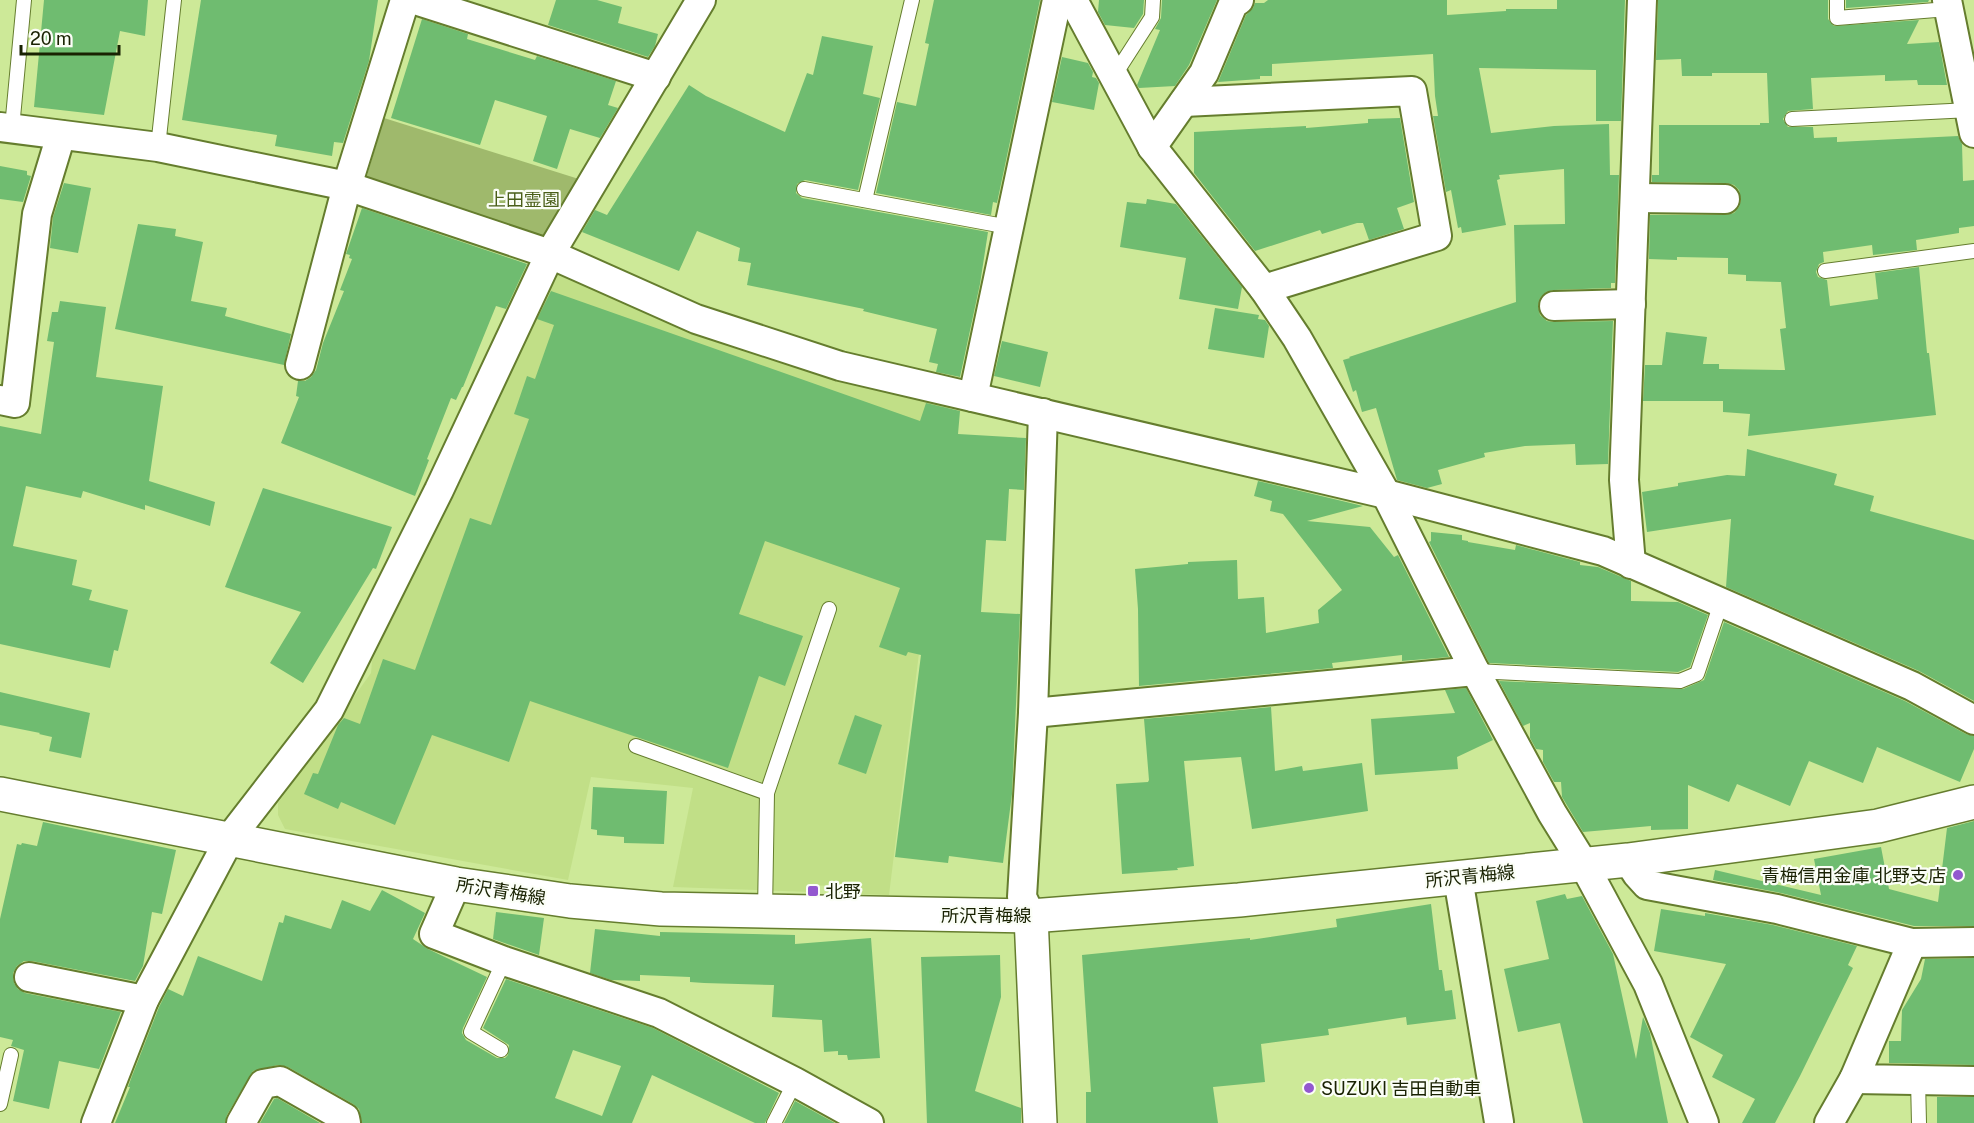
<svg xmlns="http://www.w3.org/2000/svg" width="1974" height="1123" font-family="'Public Sans','Noto Sans JP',sans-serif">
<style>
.built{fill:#c1df87}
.green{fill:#9fb96c}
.building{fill:#6fbc70;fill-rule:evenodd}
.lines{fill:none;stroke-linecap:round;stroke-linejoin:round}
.service-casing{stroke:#657d2e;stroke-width:16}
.minor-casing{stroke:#657d2e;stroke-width:32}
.tertiary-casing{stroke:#657d2e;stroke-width:36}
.secondary-casing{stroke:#657d2e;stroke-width:36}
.service{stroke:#fff;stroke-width:14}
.minor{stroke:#fff;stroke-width:28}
.tertiary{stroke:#fff;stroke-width:33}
.secondary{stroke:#fff;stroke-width:33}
.poi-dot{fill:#9358cf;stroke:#fbfef7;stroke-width:2}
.labels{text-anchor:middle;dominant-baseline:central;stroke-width:4.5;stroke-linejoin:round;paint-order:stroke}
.park-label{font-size:18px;fill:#4a5f19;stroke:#fbfef7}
.poi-label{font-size:18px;fill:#192202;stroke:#fbfef7;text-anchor:start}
.street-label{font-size:18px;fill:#192202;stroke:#fbfef7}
</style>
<rect width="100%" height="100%" fill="#cde998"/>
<!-- built -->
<path class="built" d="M559 267 950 403 889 895 830 893V886L810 885V892L673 887 693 788 591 777 568 880 285 829 278 815V803L371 673 372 661 549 271Z"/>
<!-- green -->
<path class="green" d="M384 118 582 180 542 240 366 179Z"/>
<!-- building -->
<g class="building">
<path d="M44 0H148L145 36 120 31 104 115 34 107Z"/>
<path d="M201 0H378L369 61 343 143 334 142 332 156 275 146 277 135 182 120Z"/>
<path d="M556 0H597L622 7 618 23 658 34 655 46 648 57 548 25Z"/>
<path d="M934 0H1040L997 203 993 202 991 215 876 193 897 102 916 106 929 44 925 43Z"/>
<path d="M1099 0H1144L1143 14 1134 28 1105 25 1098 12Z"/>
<path d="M1162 0H1217L1189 65 1175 86 1139 88 1137 85 1160 30 1155 29 1161 18Z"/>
<path d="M1268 0H1447V15L1506 11V9H1557V0H1625L1621 121H1596V70L1479 68 1491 133 1554 126 1609 124 1610 175H1619L1615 283H1611V288L1554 290 1546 292 1540 298 1538 306 1540 315 1547 321 1554 322 1613 321 1608 464 1576 465 1575 444 1525 446 1484 453 1485 457 1438 470 1442 484 1427 488 1397 480 1376 408 1362 412 1356 390 1353 392 1343 360 1350 358 1349 357 1516 302 1514 225 1565 224 1564 169 1499 175 1500 179 1497 180 1506 225 1462 233 1461 227 1458 228 1451 190 1446 192 1433 116H1438L1435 96 1433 54 1272 64V76H1260V79L1218 82 1246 15 1253 8 1255 3H1264Z"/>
<path d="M1658 0H1828V19L1834 26 1919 20 1907 44 1939 42 1947 85H1918L1917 80 1885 81V75L1811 78 1813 109 1788 111 1783 119 1788 127H1813L1814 138 1837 137V142L1958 136 1962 144 1963 181 1974 180V226L1959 228V233L1916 240 1917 250 1873 255 1872 245 1823 252 1824 262 1819 264 1816 272 1818 277 1827 280 1830 306 1878 299 1875 273 1919 267 1927 353H1929L1936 415 1748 436 1750 414 1723 412V401H1643L1645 365H1662L1666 332 1707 337 1703 364H1719V369L1785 370 1780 329 1786 328 1781 282 1746 281V275L1728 274V258L1677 257V260L1649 259 1650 215H1725L1734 213 1739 207 1741 200 1739 190 1734 185 1726 183 1652 182V175H1659V125H1760V123H1769L1767 73H1712V76H1682L1681 59 1656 60Z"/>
<path d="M1846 0H1929L1928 2 1846 8Z"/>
<path d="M422 19 468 34 467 39 535 60 537 56 616 81 608 105 618 108 600 138 570 129 557 169 533 161 547 116 495 100 480 145 391 118Z"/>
<path d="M822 36 873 46 863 94 880 98 858 190 805 180 797 184 796 193 802 198 988 232 980 284 960 377 936 372 938 364 929 362 937 329 863 311 864 309 747 285 751 263 738 261 740 248 697 231 679 271 582 232 595 210 607 215 689 85 706 96 785 132 807 73 813 75Z"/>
<path d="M1062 57 1088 63 1093 72 1092 77 1096 78 1099 83 1094 110 1052 102Z"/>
<path d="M1400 118 1414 202 1397 208 1404 229 1369 240 1363 223H1357L1322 234 1320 230 1255 251 1194 173V132L1306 126V128L1368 123V119Z"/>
<path d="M0 166 27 171V175L31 176 23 202 0 199Z"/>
<path d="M64 183 91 188 78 253 50 248 53 217Z"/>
<path d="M1147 199 1176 204 1242 287 1238 309 1179 299 1186 258 1120 247 1127 202 1146 204Z"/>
<path d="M362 208 527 264 506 309 496 306 463 387H462L456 400 451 398 427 459 429 460 415 496 281 443 299 397 296 396 298 381H305L311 377 316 370 323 343 344 291 340 290 352 259 349 258 350 255 346 254Z"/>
<path d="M138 224 176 229 175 236 203 242 191 301 227 308 225 316 291 334 284 365 115 329Z"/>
<path d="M551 291 920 421 926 403 960 411 958 434 1026 438 1024 490 1009 489 1006 541 986 540 981 612 1020 614 1012 794 1003 863 949 856 948 863 895 857 921 655 908 652 906 656 879 647 900 588 765 541 739 614 803 636 785 686 759 676 728 768 530 701 509 762 432 735 395 825 341 802 338 809 304 794 313 773 318 774 338 725 344 718 360 724 383 659 415 670 470 518 491 525 529 419 514 414 527 376 535 379 554 325 537 319Z"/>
<path d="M60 301 106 307 96 377 163 386 149 481 215 502 210 526 145 505V510L83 491 81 498 26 486 13 546 77 560 72 585 92 590 89 600 128 610 118 651 114 650 110 668 0 644V426L41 434 54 342 47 341 52 312H58Z"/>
<path d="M1215 308 1259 315 1258 319 1265 320 1269 326 1264 358 1208 349Z"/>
<path d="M1002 341 1048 352 1040 387 994 376Z"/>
<path d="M1747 449 1837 474 1834 485 1874 496 1870 511 1974 540V701L1919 671 1726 587 1731 519 1647 532 1642 492 1678 486V483L1727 475 1745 476Z"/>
<path d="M1258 481 1363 506 1307 521 1370 527 1394 557 1398 555 1449 657 1402 661V655L1332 663 1333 668 1139 686 1138 609 1135 569 1188 564V562L1237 560 1238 599 1264 597 1266 633 1319 623 1318 610 1342 590 1283 514 1270 511 1272 501 1254 496Z"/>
<path d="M263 488 392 527 376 569 373 568 303 683 270 663 301 612 225 587Z"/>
<path d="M1431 532 1462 535V540L1468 541V542L1515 550 1516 545 1580 562V565L1598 567 1631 581V601L1678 602 1708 615 1690 667 1678 672 1489 663 1429 542 1431 541Z"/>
<path d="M1724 622 1905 701 1966 734 1974 736V749L1960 782 1877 747 1863 783 1809 761 1790 806 1737 784 1729 802 1688 785V829L1651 830V826L1583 832 1562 797 1561 782H1554L1543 762V750L1536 749 1530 738V723L1523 726 1499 681 1683 689 1704 680Z"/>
<path d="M1466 688 1493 740 1457 757 1458 769 1375 775 1371 719 1455 713 1445 690Z"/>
<path d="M0 692 90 713 81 758 49 751 52 737 39 734 40 733 0 725Z"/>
<path d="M1271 707 1275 771 1302 766 1303 771 1362 763 1368 811 1252 829 1241 757 1184 761 1194 866 1177 868 1178 870 1122 874 1116 784 1148 782 1149 780 1144 719Z"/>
<path d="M855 715 882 725 866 774 838 764Z"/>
<path d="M593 787 667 791 664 844 624 843V837L597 835V830L591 829Z"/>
<path d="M1974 821V926H1914L1781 893 1713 880 1715 870 1821 895 1814 859 1881 847 1889 889 1938 902 1947 828Z"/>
<path d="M43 822 176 850 162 914 152 912 143 966 135 981 32 961H24L17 966 13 973 14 983 18 989 25 993 121 1012 99 1069 59 1061 49 1109 13 1101 24 1050 11 1046 13 1040 0 1037V919L17 844 21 845 22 843 37 846Z"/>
<path d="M382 890 425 913 413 939 428 949 487 977 463 1028 462 1033 466 1040 497 1058H505L508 1055 509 1045 483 1028 506 979 653 1028 779 1093 765 1123H755L652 1075 632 1123H362L359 1109 353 1104 288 1067 278 1065 253 1071 227 1115 225 1123H115L130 1087H128L132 1076 159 1007 168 989 183 996 198 956 262 981 279 922 283 923 285 915 331 929 342 900 370 911ZM573 1050 621 1066 602 1116 555 1098Z"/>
<path d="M1565 894 1567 899 1582 896 1613 954 1636 1059 1643 1017 1650 1033 1668 1123H1583L1560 1023 1518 1032 1504 969 1549 959 1536 901Z"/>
<path d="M1431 904 1439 970H1442L1445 991 1452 990 1456 1019 1407 1025 1406 1017 1328 1029 1329 1035 1261 1044 1265 1082 1213 1087 1218 1123H1086V1092H1091L1082 955 1250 938V940L1337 927 1336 919Z"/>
<path d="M1661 909 1705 916V913L1773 925 1857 946 1848 965 1853 968 1800 1076 1775 1123H1742L1755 1099 1712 1077 1723 1055 1690 1037 1726 964 1654 951Z"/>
<path d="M496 912 544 918 539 955 493 939Z"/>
<path d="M595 929 660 936V932L795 935V944L871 938 880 1058 848 1060 847 1055H838V1051L824 1052 822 1020 772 1017 774 985 704 983 690 982V977L640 975V981L611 980 590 973Z"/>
<path d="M1000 955 1001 997 975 1091 1021 1108V1123H927L921 957Z"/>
<path d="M1974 958V1065L1889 1063V1041H1901L1902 1010 1921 979 1925 959Z"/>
<rect x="1937" y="1097" width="37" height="26"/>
<path d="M277 1098 320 1123H260L274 1099Z"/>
<path d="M795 1101 835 1123H784Z"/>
</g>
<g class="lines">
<defs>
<g id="service">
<path d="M1837 0V18L1948 9"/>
<path d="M1114 76 1152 17 1153 0"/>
<path d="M1792 119 1970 110"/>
<path d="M12 128 24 0"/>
<path d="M158 147 174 0"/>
<path d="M804 189 1009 227"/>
<path d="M865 200 912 0"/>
<path d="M1825 271 1974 251"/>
<path d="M1475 671 1680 681 1697 674 1721 603"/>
<path d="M636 746 767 793"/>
<path d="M765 911 767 793 829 609"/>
<path d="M501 1050 471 1032 504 961"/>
<path d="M1918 1080 1919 1123"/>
<path d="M0 1104 11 1055"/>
<path d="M774 1123 795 1082"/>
</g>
<g id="minor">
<path d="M415 0 656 77"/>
<path d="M1073 0 1152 147 1264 289 1297 338 1386 494 1475 671 1552 813 1583 863 1648 984 1704 1123"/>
<path d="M1947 0 1974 133"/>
<path d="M1184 102 1412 91 1437 236 1264 289"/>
<path d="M0 127 158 147 347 186 550 254 696 319 840 366 1386 494 1603 551 1912 686 1974 720"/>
<path d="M1152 147 1204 73 1233 4 1239 0"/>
<path d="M1635 198 1725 199"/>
<path d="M1554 306 1631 304"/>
<path d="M300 365 347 186 405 0"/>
<path d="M973 397 1057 0"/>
<path d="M0 400 15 403 37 214 61 135"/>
<path d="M1631 564 1624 480 1642 0"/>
<path d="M1033 713 1475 671"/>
<path d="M1628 860 1637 874 1647 885 1777 909 1912 943 1974 942"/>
<path d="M1458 878 1499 1122"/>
<path d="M456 884 434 934 504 961 659 1013 795 1082 869 1123"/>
<path d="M1031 916 1022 897 1033 713 1043 413"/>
<path d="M1912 943 1854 1079 1974 1081"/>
<path d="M29 977 144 1000"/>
<path d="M96 1123 144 1000 230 838 329 710 439 490 550 254 701 0"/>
<path d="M241 1123 263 1084 280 1081 345 1118 346 1123"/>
<path d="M1829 1123 1854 1079"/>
</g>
<path id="tertiary" d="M1031 916 1040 1123"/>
<path id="secondary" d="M0 794 456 884 570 901 661 909 1031 916 1239 900 1628 860 1878 826 1974 802"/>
</defs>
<!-- service casing -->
<use href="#service" class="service-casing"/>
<!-- minor casing -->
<use href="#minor" class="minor-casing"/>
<!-- tertiary casing -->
<use href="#tertiary" class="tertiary-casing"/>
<!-- secondary casing -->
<use href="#secondary" class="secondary-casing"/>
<!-- service -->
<use href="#service" class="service"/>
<!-- minor -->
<use href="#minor" class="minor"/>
<!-- tertiary -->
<use href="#tertiary" class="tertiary"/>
<!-- secondary -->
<use href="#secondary" class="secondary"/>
</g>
<!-- markers -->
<g class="poi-dot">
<circle cx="1958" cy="875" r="6"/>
<rect x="807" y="885" width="12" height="12" rx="3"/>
<circle cx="1309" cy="1088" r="6"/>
</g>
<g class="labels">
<!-- park labels -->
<g class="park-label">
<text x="524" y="199">上田霊園</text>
</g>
<!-- poi labels -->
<g class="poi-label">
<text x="1946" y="875" text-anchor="end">青梅信用金庫 北野支店</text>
<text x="825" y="891">北野</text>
<text x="1321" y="1088">SUZUKI 吉田自動車</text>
</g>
<!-- street labels -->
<g class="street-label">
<text transform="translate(1470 876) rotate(-6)">所沢青梅線</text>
<text transform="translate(501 891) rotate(9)">所沢青梅線</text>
<text x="986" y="915">所沢青梅線</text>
</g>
</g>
<!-- scale -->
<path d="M21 45v9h98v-9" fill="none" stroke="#192202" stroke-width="3"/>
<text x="30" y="45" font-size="18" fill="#192202" stroke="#fbfef7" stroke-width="4.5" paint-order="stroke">20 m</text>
</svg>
